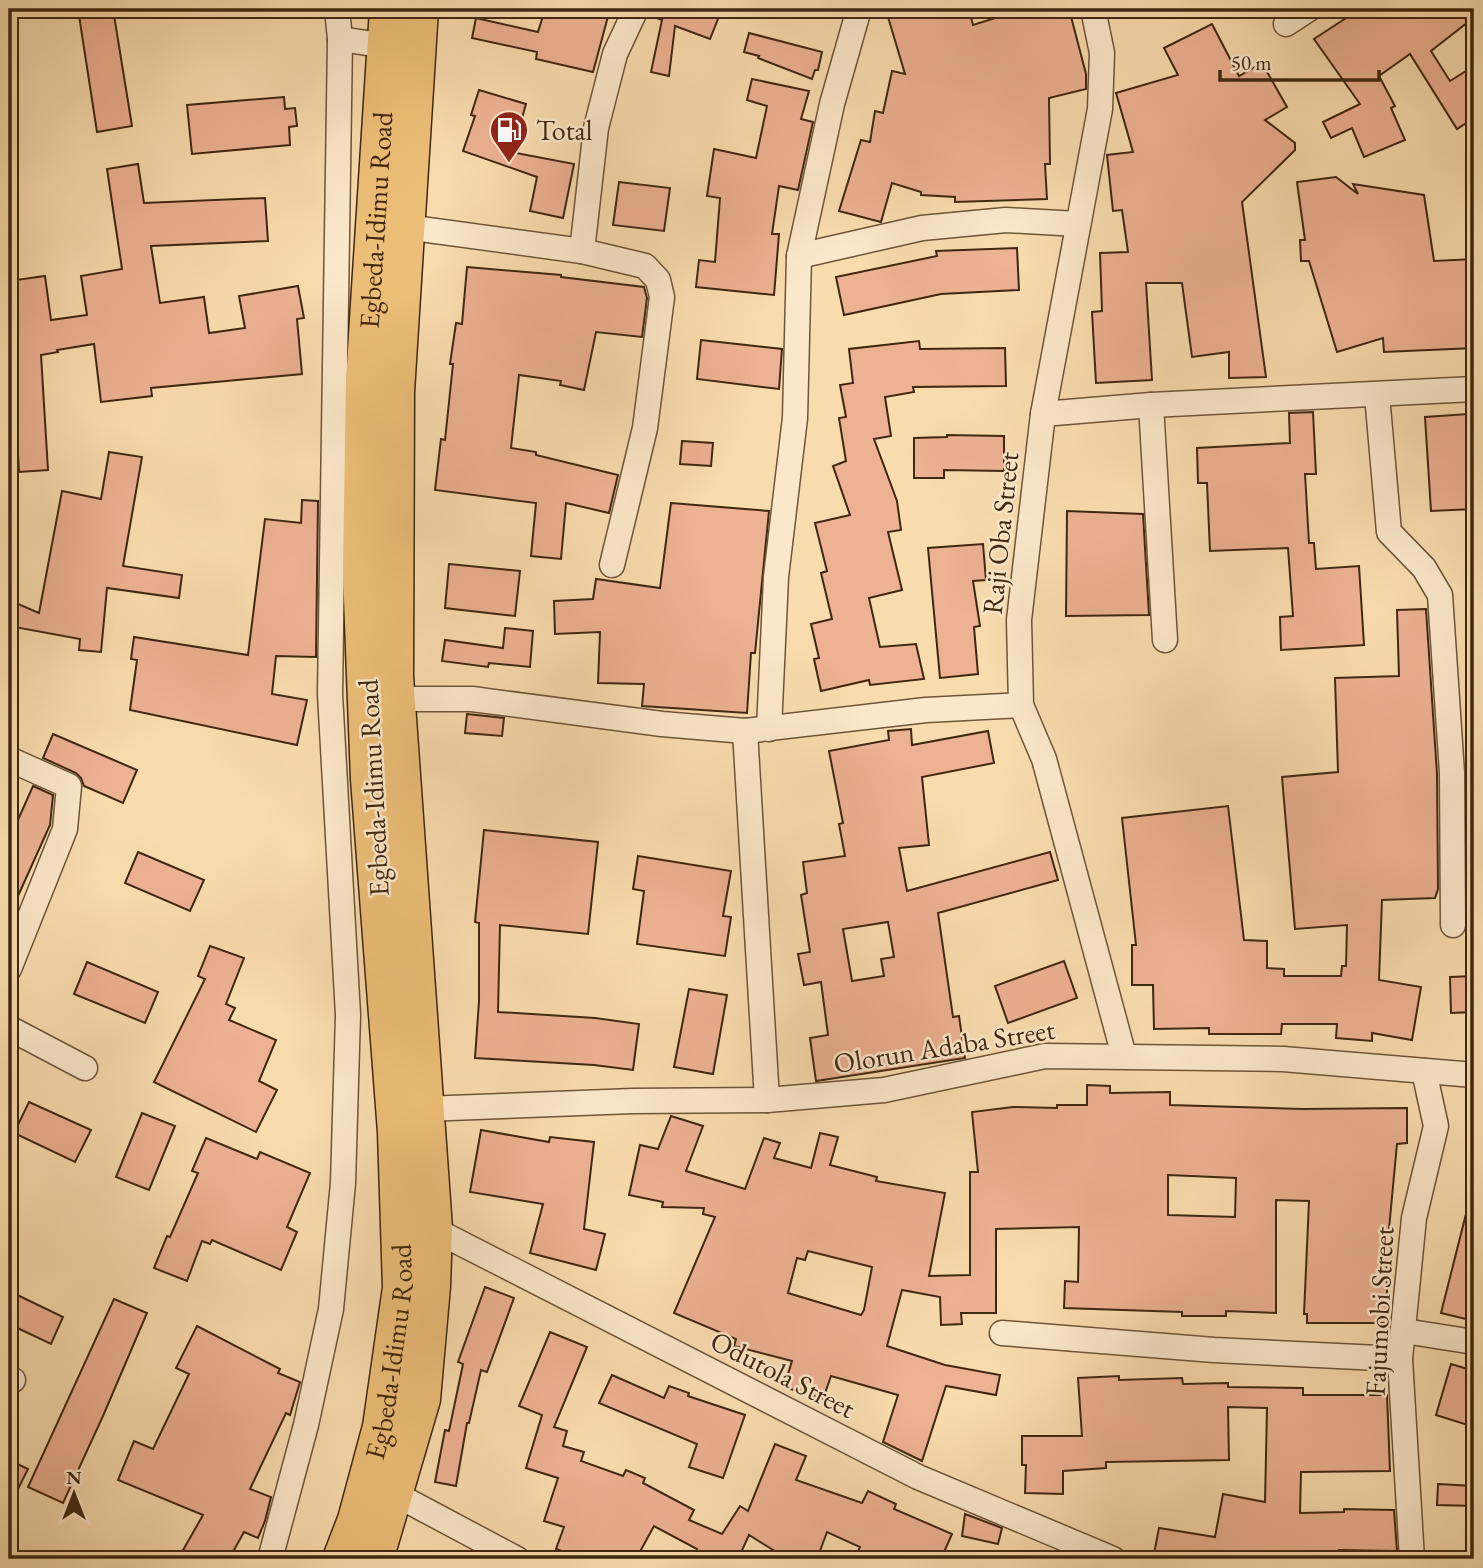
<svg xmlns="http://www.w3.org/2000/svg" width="1483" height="1568" font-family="'EB Garamond',serif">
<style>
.building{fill:#edb193;stroke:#3f2710;stroke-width:2;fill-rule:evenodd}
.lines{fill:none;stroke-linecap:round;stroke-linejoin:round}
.minor-casing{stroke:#6e5438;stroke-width:27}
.primary-casing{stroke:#3f2710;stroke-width:41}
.minor{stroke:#fbe8ca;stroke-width:24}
.primary{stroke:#ecbe77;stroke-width:38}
.labels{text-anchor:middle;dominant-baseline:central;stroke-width:5;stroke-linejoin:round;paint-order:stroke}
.poi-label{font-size:28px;fill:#3f2710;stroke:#fbe8ca;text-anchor:start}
.street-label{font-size:28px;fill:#3f2710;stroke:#fbe8ca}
</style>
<rect width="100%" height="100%" fill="#f9dcae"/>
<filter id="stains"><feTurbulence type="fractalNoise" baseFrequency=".00286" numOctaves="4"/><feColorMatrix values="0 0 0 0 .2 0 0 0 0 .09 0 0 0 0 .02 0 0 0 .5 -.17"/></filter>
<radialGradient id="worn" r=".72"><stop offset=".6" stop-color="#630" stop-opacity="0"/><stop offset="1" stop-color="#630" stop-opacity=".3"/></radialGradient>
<!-- building -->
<g class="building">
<path d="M78 9H113L132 126 97 132Z"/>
<path d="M545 9H610L593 72 536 59 537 52 472 38 476 18 538 32Z"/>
<path d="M651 9H722L710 39 675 26 669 76 651 72 662 20 649 15Z"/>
<path d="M916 9H969L973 25 1024 9H1069L1086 74V89L1049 98 1050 164H1045L1047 199 955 202V197L921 195V192L892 183 881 222 839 211 861 140 870 142 875 111 883 113 892 71 905 74 888 17Z"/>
<path d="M1360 9H1458L1468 22 1431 51 1450 81 1474 66V118L1457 129 1410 54 1379 76 1395 106 1391 108 1405 140 1364 157 1352 128 1331 138 1323 122 1360 104 1314 39Z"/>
<path d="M1212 24 1239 76 1262 63 1287 107 1265 120 1295 143V150L1242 202 1266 377 1229 378V352L1192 357 1182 283H1146L1152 380 1096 383 1092 312 1102 311 1100 253 1128 252 1122 210 1113 211 1107 155 1133 152 1116 93 1178 75 1164 48Z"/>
<path d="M749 33 822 52 818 70H815L812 79 758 58 759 56 744 52Z"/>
<path d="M752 79 809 91 801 119 813 122 798 190 779 186 772 234H779L774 295 696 287 699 260 715 262 720 198 707 196 714 149 756 158 767 106 747 100Z"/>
<path d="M479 90 526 104 514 147 517 149 516 153 574 164 563 218 530 211 537 177 463 151 475 116 471 115Z"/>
<path d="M284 97 285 109 295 108 297 126 289 127 290 145 192 154 187 105Z"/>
<path d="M138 164 144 203 265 198 268 241 151 246 160 303 204 297 209 333 245 328 239 296 298 286 304 318 297 319 302 374 151 388 152 396 101 402 94 344 57 350 58 352 41 355 48 470 19 472 15 402H9V281L45 276 51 320 87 315 81 276 122 269 107 169Z"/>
<path d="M1336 177 1358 194 1353 184 1424 195 1434 261 1474 259V348L1384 352 1383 338 1337 352 1309 261H1301L1300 240H1305L1297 182Z"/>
<path d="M619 182 670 188 664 231 613 225Z"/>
<path d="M1017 248 1019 290 941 294 844 315 836 277 937 256 936 251Z"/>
<path d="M467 267 561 275V277L644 287 647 298 642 337 596 332 584 390 560 385 561 381 519 375 511 448 536 452V455L618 475 609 513 566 503 561 559 531 556 536 503 435 490 441 439 445 440 453 364H450L456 323 462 324Z"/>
<path d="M701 340 782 349 779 389 697 379Z"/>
<path d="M919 341 920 349 1005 348 1006 386 913 387 914 392 885 397 891 436 874 439 897 501 901 530 888 532 902 590 869 598 880 647 916 644 924 679 870 685 869 680 821 691 814 659 819 658 811 624 832 619 821 573 827 571 815 523 850 515 833 466 846 461 839 418 846 417 840 385 853 383 849 349Z"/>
<path d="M1313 412 1316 474H1305L1309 543H1314L1316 569 1359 566 1364 645 1281 650 1280 617 1293 616 1288 548 1210 551 1207 483H1198L1197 448 1290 443 1289 413Z"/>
<path d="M1468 414 1474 509 1431 511 1425 417Z"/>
<path d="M947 435 1004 436V471L944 470V478H914V438L947 437Z"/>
<path d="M682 441 713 443 711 466 680 464Z"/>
<path d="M109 452 142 457 123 566 182 575 179 598 107 588 101 652 79 650 80 639 9 626V600L39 613 62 491 101 499Z"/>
<path d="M302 500 318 501 316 657 276 656 272 694 307 700 297 745 130 710 137 660 131 659 134 637 248 655 265 519 301 523Z"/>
<path d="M671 503 769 511 755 653H751L747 713 642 706 644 684 598 683 600 632 555 634 554 601 593 599 596 579 660 588Z"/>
<path d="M1067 511 1143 514 1149 615 1066 616Z"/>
<path d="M983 544 986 580 973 581 980 626 974 627 978 674 940 678 928 548Z"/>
<path d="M449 564 520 571 515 616 445 608Z"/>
<path d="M1426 609 1437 774 1438 889 1435 898 1382 900 1379 980 1421 987 1412 1040 1372 1033V1041L1336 1038 1337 1024H1282L1281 1034H1209V1028L1154 1029 1153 985H1132V945H1136L1122 818 1228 806 1244 940 1267 941V968L1284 969V976H1341L1342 966H1346L1347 925 1295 929 1282 777 1338 772 1335 678 1399 676 1397 610Z"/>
<path d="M505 628 533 631 530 667 489 663 488 667 442 661 445 640 503 648Z"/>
<path d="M467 714 504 718 502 736 465 733Z"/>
<path d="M911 729 912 745 988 731 994 763 922 777 929 845 899 848 907 891 1050 852 1058 880 938 913 953 1017 959 1016 965 1058 816 1081 810 1038 828 1035 821 982 804 985 798 954 810 952 801 895 807 893 803 862 845 856 839 824 843 823 829 751 889 740 888 731ZM888 922 894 957 881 959 884 976 852 981 843 929Z"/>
<path d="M53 734 137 770 123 803 84 786 81 778 76 773 43 758Z"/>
<path d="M33 786 53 795 50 825 9 916V840Z"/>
<path d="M484 830 598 842 588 934 500 925 498 1012 595 1018 639 1024 633 1070 594 1065 475 1058 479 1001V923L475 922Z"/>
<path d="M138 852 204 880 190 911 125 883Z"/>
<path d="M638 856 731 871 723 916 731 917 725 956 637 944 644 891 633 889Z"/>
<path d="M210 946 244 958 226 1004 235 1008 229 1020 276 1040 259 1081 277 1090 256 1132 154 1082 205 979 198 976Z"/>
<path d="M1064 961 1077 998 1008 1023 995 986Z"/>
<path d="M87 962 158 992 145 1023 74 994Z"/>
<path d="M1474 976V1012L1451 1013 1450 977Z"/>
<path d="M689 989 727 995 713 1074 674 1067Z"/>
<path d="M1087 1085 1110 1086V1093L1170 1092V1105L1302 1109 1407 1108V1143L1397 1144 1389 1229H1393L1391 1267H1387V1323H1307V1314H1304L1309 1201 1276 1200V1313L1226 1311V1316H1182V1312L1064 1308 1065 1281 1078 1282 1079 1227 996 1229V1313H961L962 1324 941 1325 940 1297 902 1290 887 1346 945 1365 1000 1375 996 1395 946 1386 922 1461 883 1442 898 1395 831 1376 823 1399 784 1387 792 1361 734 1346 736 1339 674 1313 715 1217 703 1214 704 1208 662 1207 663 1202 629 1195 640 1145 658 1149 671 1116 703 1126 686 1171 745 1189 764 1138 780 1143 774 1158 811 1168 820 1133 838 1137 830 1165 877 1177 876 1181 945 1193 929 1276 970 1275V1172H978L972 1112 1013 1107 1057 1108V1105H1087ZM1168 1175 1236 1178 1235 1217 1168 1215ZM808 1251 872 1267 864 1310 861 1315 788 1293 797 1258 805 1260Z"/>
<path d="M29 1102 91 1130 75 1162 14 1133Z"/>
<path d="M142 1113 175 1126 149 1190 116 1177Z"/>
<path d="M481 1130 549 1142 550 1137 594 1142 584 1229 605 1234 596 1270 530 1253 543 1204 470 1192Z"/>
<path d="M206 1138 257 1159 260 1152 310 1173 287 1227 297 1232 281 1270 212 1240 210 1244 202 1241 187 1281 154 1268 167 1236 170 1237 198 1173 192 1171Z"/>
<path d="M1468 1206 1474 1207V1321L1441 1313Z"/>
<path d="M485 1287 514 1298 487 1372 481 1370 469 1423H467L456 1486 435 1482 445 1430 449 1431 463 1364 458 1362Z"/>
<path d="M9 1291 63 1317 51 1344 9 1324Z"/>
<path d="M114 1299 147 1313 103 1416 63 1503 28 1487Z"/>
<path d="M197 1326 280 1369 278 1373 300 1382 290 1415 286 1413 250 1489 271 1497 265 1521 258 1538 244 1532 229 1559H178L203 1515 118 1480 134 1441 153 1449 189 1374 176 1368Z"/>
<path d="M550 1332 587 1347 554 1427 567 1431 563 1446 584 1452 581 1461 623 1476 626 1470 645 1478 643 1483 694 1510 689 1520 722 1534 740 1506 748 1511 775 1444 806 1456 796 1480 862 1503 868 1491 896 1504 894 1509 952 1534 941 1559H855L860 1547 827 1532 817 1559H776L778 1553 749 1535 738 1559H693L697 1549 654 1526 636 1559H583L556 1549 564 1527 544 1521 558 1478 526 1468 542 1415 519 1406Z"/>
<path d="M1451 1364 1474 1371V1427L1436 1415Z"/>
<path d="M612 1375 664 1398 669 1386 689 1393 688 1396 745 1415 723 1478 689 1467 697 1444 599 1403Z"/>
<path d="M1119 1376V1380L1182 1378 1183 1384 1228 1383V1387L1303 1388V1395H1387L1390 1471 1301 1472 1300 1513 1344 1512V1509L1394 1510 1397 1551 1339 1550V1556L1296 1557V1559H1153L1159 1528 1215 1537 1223 1494 1265 1502 1267 1408 1228 1407 1229 1460 1106 1462V1468L1063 1471V1494L1025 1493 1026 1465H1022V1436H1082L1078 1378Z"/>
<path d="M9 1460 28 1469 9 1507Z"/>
<path d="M1438 1484 1474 1486V1506L1437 1505Z"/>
<path d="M965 1514 1002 1528 998 1544 962 1536Z"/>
</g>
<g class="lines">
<defs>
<g id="minor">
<path d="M1093 9 1102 53 1100 109 1043 414 1019 620 1021 705 1044 759 1124 1056"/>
<path d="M1286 24 1309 9"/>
<path d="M340 39 387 46"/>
<path d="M406 227 582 251 645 266 658 280 662 297 645 428 612 565"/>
<path d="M582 251 596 128 615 54 636 9"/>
<path d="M799 256 922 228 1006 220 1078 224"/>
<path d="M1377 395 1389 532 1424 568 1440 595 1452 773 1453 925"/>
<path d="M1151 405 1165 640"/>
<path d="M1043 414 1151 405 1474 389"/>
<path d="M394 699H472L662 724 745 731 926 710 1021 705"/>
<path d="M769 729 776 577 795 418 799 256 832 104 859 9"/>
<path d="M745 731 767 1100"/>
<path d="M9 759 69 786 65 829 9 969"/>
<path d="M9 1028 85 1068"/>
<path d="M423 1109 633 1101 767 1100 884 1090 1045 1056 1283 1059 1474 1075"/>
<path d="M433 1229 918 1477 1113 1559"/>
<path d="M1404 1331 1474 1342"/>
<path d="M1002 1333 1214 1350 1400 1359"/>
<path d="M9 1378 13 1380"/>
<path d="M393 1493 517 1559"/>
<path d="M270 1559 306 1425 331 1309 343 1183 348 1015 330 694 340 39 337 9"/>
<path d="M1412 1559 1400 1359 1414 1218 1436 1126 1424 1071"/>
</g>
<g id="primary">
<path id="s1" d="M342 1559 357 1520 382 1427 402 1288 397 1132 370 779 362 571 365 382 389 9"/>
<path d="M374 1559 421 1399 431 1286 433 1229 394 676 395 392 419 9"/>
</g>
</defs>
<!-- minor casing -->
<use href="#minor" class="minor-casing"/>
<!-- primary casing -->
<use href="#primary" class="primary-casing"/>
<!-- minor -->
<use href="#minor" class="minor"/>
<!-- primary -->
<use href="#primary" class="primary"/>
</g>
<!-- icons -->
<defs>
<symbol id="fuel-pin" viewBox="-11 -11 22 30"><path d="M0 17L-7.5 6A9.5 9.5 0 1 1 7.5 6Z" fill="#8f2418" stroke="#fbe8ca"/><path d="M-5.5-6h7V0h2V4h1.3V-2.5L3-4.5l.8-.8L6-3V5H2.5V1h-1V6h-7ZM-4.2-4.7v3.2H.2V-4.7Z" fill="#fff"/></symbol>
</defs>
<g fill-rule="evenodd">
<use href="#fuel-pin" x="487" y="108" width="44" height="60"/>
</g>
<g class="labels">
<!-- poi labels -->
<g class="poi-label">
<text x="536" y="130">Total</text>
</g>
<!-- street labels -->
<g class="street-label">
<text stroke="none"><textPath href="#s1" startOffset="1348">Egbeda-Idimu Road</textPath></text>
<text transform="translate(1000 533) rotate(-84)">Raji Oba Street</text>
<text transform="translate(373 788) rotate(-93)">Egbeda-Idimu Road</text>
<text transform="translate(944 1046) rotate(-9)">Olorun Adaba Street</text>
<text transform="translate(1379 1311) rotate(-87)">Fajumobi Street</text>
<text stroke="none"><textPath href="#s1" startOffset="214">Egbeda-Idimu Road</textPath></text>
<text transform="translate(783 1374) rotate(27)">Odutola Street</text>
</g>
</g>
<!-- margin -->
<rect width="1483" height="1568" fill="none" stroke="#f9dcae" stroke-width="35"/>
<rect x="10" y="10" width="1462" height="1547" fill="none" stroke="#3f2710" stroke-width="3.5"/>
<rect x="18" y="18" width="1448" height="1533" fill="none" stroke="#3f2710" stroke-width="2"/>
<!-- north arrow -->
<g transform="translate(74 1494)" stroke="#fbe8ca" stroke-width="5" paint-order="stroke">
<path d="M0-5L12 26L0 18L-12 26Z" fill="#3f2710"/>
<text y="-10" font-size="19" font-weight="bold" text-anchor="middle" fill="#3f2710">N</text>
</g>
<!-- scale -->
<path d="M1220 70v10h159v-10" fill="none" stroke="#3f2710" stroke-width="3.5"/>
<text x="1231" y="70" font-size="21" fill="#3f2710" stroke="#fbe8ca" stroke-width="5" paint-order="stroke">50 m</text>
<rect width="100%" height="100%" filter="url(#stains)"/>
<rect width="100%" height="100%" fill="url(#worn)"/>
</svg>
